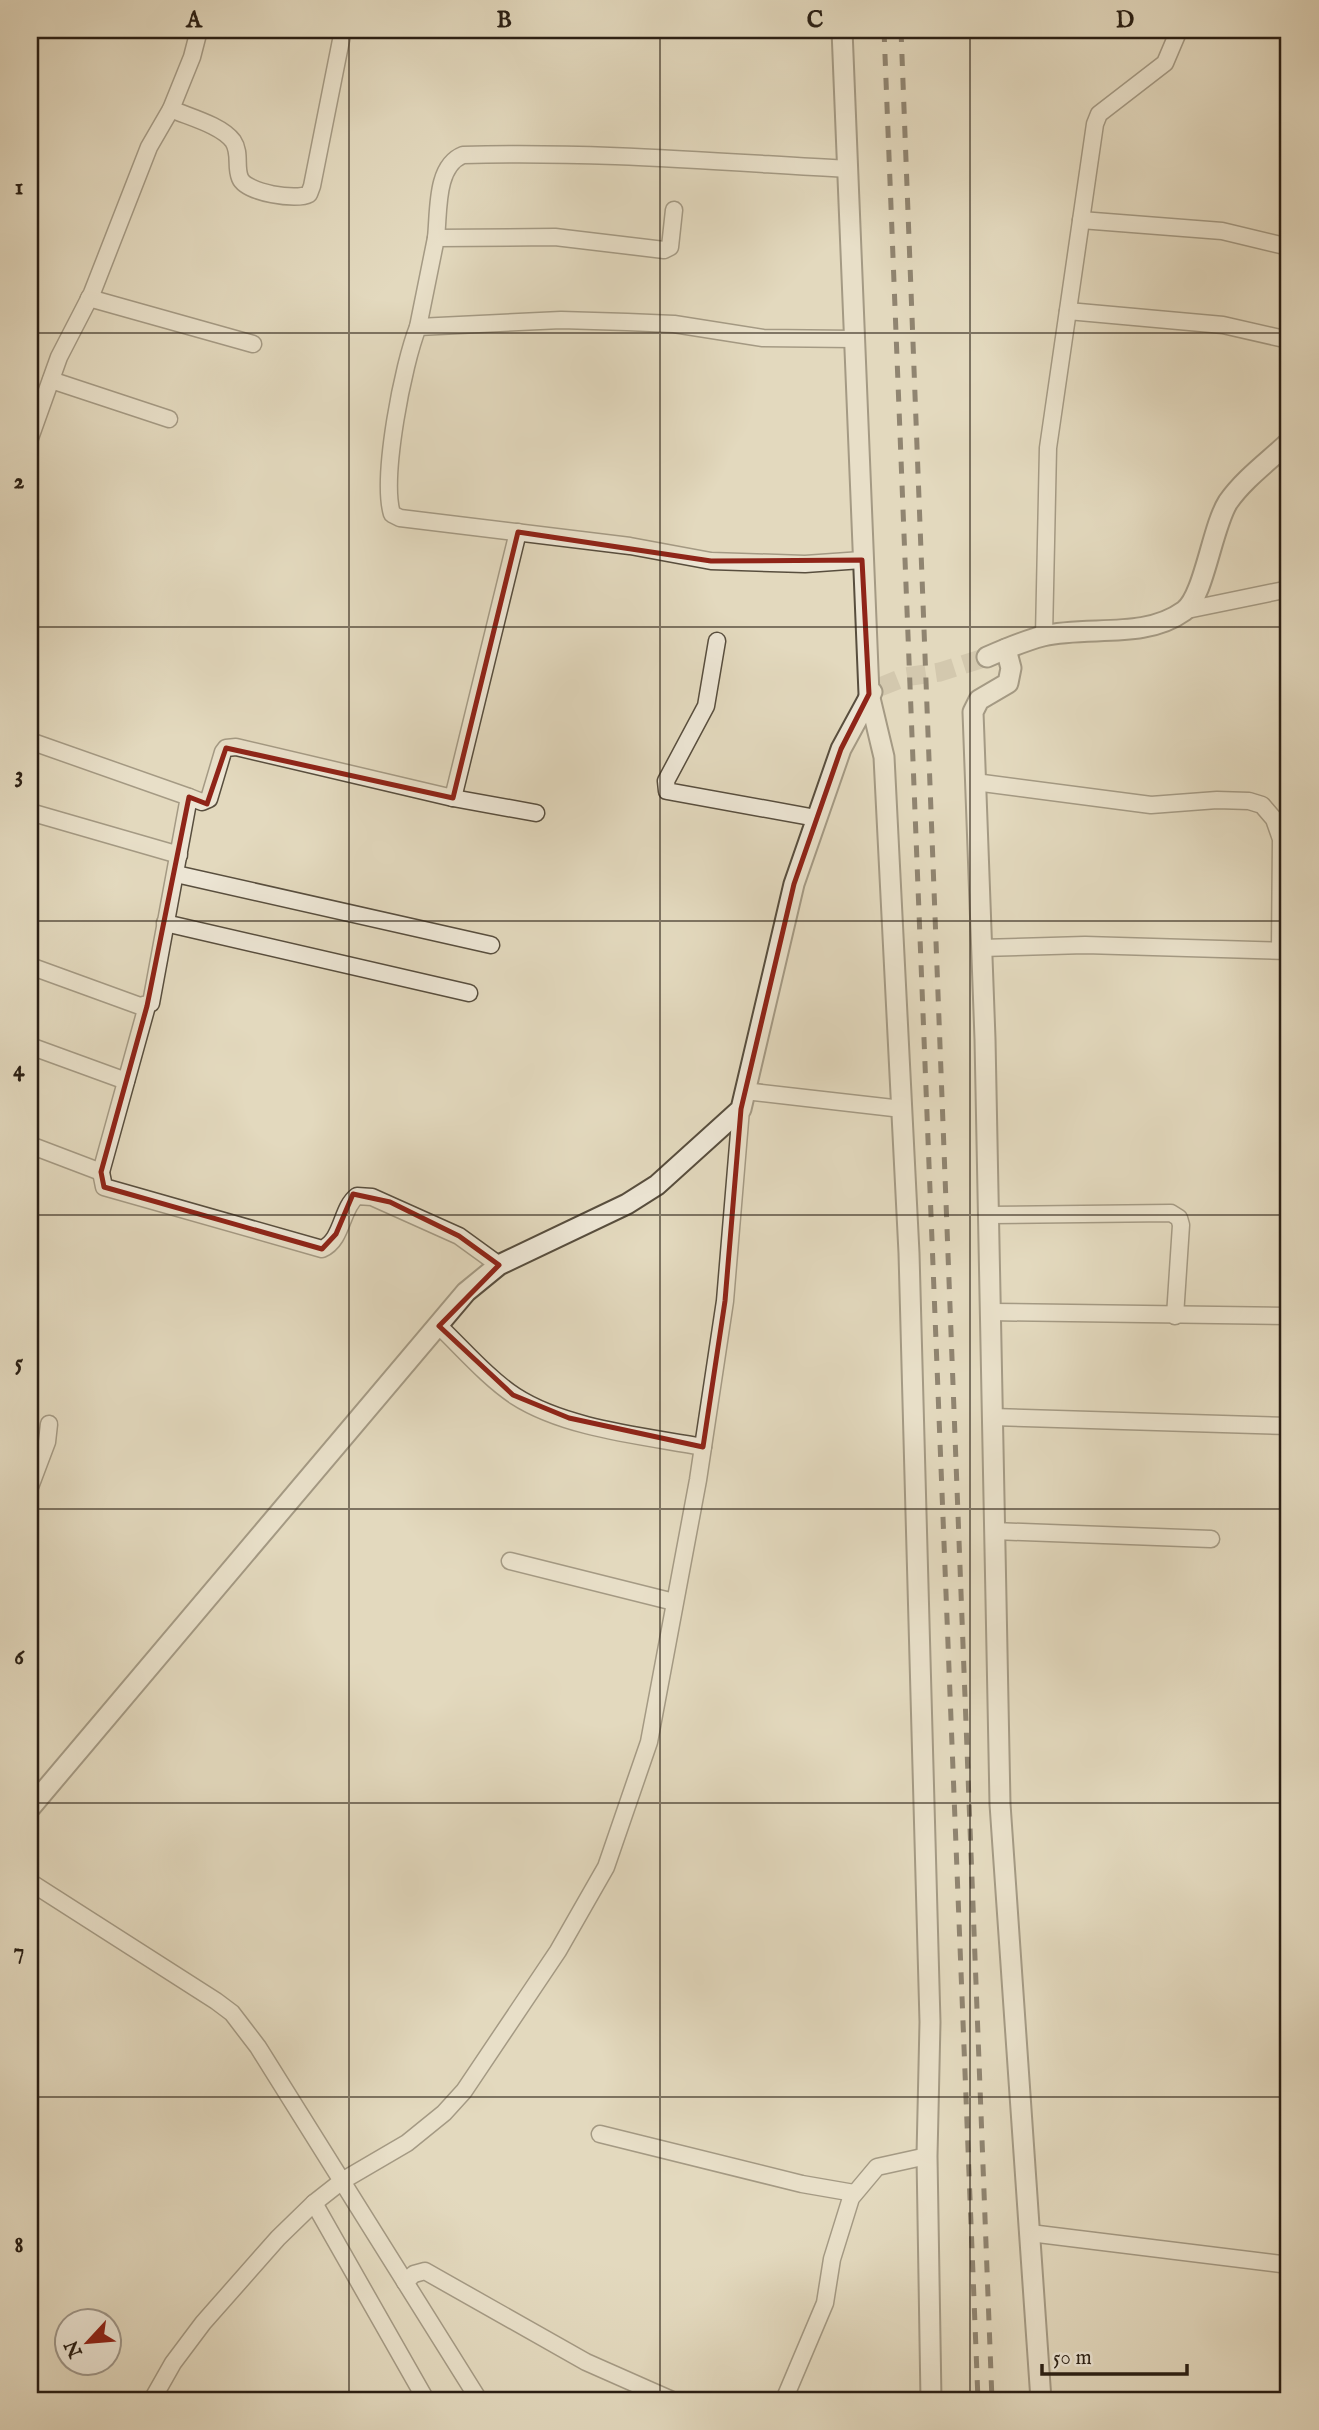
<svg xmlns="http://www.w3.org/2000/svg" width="1319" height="2430" font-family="'IM FELL English',serif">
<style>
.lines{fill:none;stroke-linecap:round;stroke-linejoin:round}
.tertiary-tunnel{stroke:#beb49c;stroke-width:19;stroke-dasharray:19 10;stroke-linecap:butt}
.minor-casing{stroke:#584e3e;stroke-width:19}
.tertiary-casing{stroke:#584e3e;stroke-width:23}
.minor{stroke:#ede6d5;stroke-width:16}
.tertiary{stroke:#ede6d5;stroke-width:19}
.rail{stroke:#2a1f14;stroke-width:5;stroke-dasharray:12 12;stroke-linecap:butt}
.marked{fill:none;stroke:#8f2418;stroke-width:5;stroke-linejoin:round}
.grid{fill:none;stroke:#2a1f14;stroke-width:2;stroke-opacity:0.55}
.neatline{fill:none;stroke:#2a1f14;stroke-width:2.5}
.grid-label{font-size:23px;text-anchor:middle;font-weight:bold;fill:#2a1f14}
</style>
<rect width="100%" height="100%" fill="#e3d9be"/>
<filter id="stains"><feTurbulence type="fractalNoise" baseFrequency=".00286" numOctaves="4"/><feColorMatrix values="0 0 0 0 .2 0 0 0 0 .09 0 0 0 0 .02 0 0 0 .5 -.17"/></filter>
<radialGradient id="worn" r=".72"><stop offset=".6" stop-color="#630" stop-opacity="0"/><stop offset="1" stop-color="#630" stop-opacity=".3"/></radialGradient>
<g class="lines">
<!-- tertiary-tunnel -->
<path class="tertiary-tunnel" d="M880 687 905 677 940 672 987 657"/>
<defs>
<g id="minor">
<path d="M171 109C189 117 221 125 233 141 241 153 235 166 240 178 246 193 297 201 309 194L312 186 343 30"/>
<path d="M1081 220 1222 231 1289 247"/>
<path d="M436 238C439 212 435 166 463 155 592 151 720 162 847 169"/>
<path d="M89 298 253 344"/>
<path d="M1068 311 1223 325 1289 340"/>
<path d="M418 327 436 238 555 237 664 250 670 247 674 210"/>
<path d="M854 339 763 338 674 324 627 322 561 320 418 327C403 364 381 477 392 514L400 518 630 546 711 561 805 564 862 560"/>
<path d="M51 380 169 419"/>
<path d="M30 438 59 357 92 293 149 147 171 109 192 57 199 30"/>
<path d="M1187 610 1289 589"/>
<path d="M1044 636 1048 448 1095 124 1099 114 1165 63 1179 30"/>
<path d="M717 641 706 706 666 781 667 791 816 818"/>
<path d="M30 741 189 797 151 1003 140 1006 30 966"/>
<path d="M975 782 1151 805 1217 800 1249 801 1262 805 1274 819 1281 839 1280 949"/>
<path d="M189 797 202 802 209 799 223 752 226 748 236 747 453 798 536 813"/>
<path d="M453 798 518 532"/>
<path d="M30 812 179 855"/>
<path d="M176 874 491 945"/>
<path d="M165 923 469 993"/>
<path d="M981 948 1085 945 1289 951"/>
<path d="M147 1006 101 1172 104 1187 322 1249C343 1240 341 1208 357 1196L372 1197 459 1236 499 1265"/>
<path d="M30 1046 126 1081"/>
<path d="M745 1091 902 1109"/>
<path d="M30 1145 101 1172"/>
<path d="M988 1215 1171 1213 1179 1218 1181 1225 1175 1316"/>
<path d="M990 1312 1289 1316"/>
<path d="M439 1326C463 1349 488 1378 515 1396 566 1429 645 1436 703 1447"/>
<path d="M992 1417 1289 1426"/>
<path d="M30 1487 47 1442 49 1424"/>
<path d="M994 1531 1211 1539"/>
<path d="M510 1561 674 1602"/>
<path d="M30 1882 216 2001 232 2013 258 2047 479 2400"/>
<path d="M600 2134 802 2184 854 2193"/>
<path d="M314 2203 426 2400"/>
<path d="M1030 2233 1289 2265"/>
<path d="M405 2282 414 2274 425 2271 586 2362 672 2400"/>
<path d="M152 2400 173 2363 203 2323 278 2238 314 2203 342 2181 407 2143 444 2113 464 2091 558 1951 606 1867 649 1742 698 1480 725 1301 741 1109"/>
<path d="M784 2400 825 2303 832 2259 851 2198 877 2167 927 2156"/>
</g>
<g id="tertiary">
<path d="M842 30 869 694 884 757 909 1253 916 1513 930 2022 927 2156 931 2400"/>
<path d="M1006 649 1011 668 1008 683 979 700 973 712 985 1039 1000 1804 1041 2400"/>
<path d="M987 657C1005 649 1024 641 1043 636 1088 625 1144 640 1184 611 1204 597 1212 527 1228 502 1244 479 1269 461 1289 442"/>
<path d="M30 1808 466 1292 499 1265 627 1204 657 1185 741 1109 794 884 841 749 872 692"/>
</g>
</defs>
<!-- minor casing -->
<use href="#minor" class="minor-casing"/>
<!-- tertiary casing -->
<use href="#tertiary" class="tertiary-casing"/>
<!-- minor -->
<use href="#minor" class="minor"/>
<!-- tertiary -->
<use href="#tertiary" class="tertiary"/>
<!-- rail -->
<g class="rail">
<path d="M884 30 978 2400"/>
<path d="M901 30 992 2400"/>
</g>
</g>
<!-- marked area -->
<path d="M0 0H1319V2430H0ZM518 532 711 561 862 560 869 694 841 749 794 884 741 1109 725 1301 703 1447 569 1418 513 1395 439 1326 499 1265 459 1236 390 1202 353 1194 336 1234 322 1249 104 1187 101 1172 147 1006 189 797 207 804 226 748 453 798Z" fill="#e3d9be" fill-opacity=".55" fill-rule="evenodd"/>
<path class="marked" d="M518 532 711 561 862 560 869 694 841 749 794 884 741 1109 725 1301 703 1447 569 1418 513 1395 439 1326 499 1265 459 1236 390 1202 353 1194 336 1234 322 1249 104 1187 101 1172 147 1006 189 797 207 804 226 748 453 798Z"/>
<!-- grid -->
<path class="grid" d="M349 30V2400M660 30V2400M970 30V2400M30 333H1289M30 627H1289M30 921H1289M30 1215H1289M30 1509H1289M30 1803H1289M30 2097H1289"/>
<!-- margin -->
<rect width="1319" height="2430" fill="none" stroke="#e3d9be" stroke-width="77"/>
<!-- north arrow -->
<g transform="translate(88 2342) rotate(244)"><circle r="33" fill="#ede6d5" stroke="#9f9688" stroke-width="2"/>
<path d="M0-5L12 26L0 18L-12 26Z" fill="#8f2418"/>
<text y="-10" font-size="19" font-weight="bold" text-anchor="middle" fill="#2a1f14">N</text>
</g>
<!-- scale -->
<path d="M1042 2364v10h145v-10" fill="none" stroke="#2a1f14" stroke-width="3.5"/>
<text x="1053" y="2364" font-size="21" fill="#2a1f14" stroke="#ede6d5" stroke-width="5" paint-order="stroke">50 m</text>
<rect x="38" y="38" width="1242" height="2354" class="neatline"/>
<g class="grid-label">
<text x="194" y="27">A</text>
<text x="504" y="27">B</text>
<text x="815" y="27">C</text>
<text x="1125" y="27">D</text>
<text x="19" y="194">1</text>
<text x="19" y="488">2</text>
<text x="19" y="782">3</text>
<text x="19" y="1076">4</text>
<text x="19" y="1370">5</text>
<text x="19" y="1664">6</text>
<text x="19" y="1958">7</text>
<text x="19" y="2252">8</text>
</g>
<rect width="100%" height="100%" filter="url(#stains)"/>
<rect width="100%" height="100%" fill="url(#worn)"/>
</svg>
